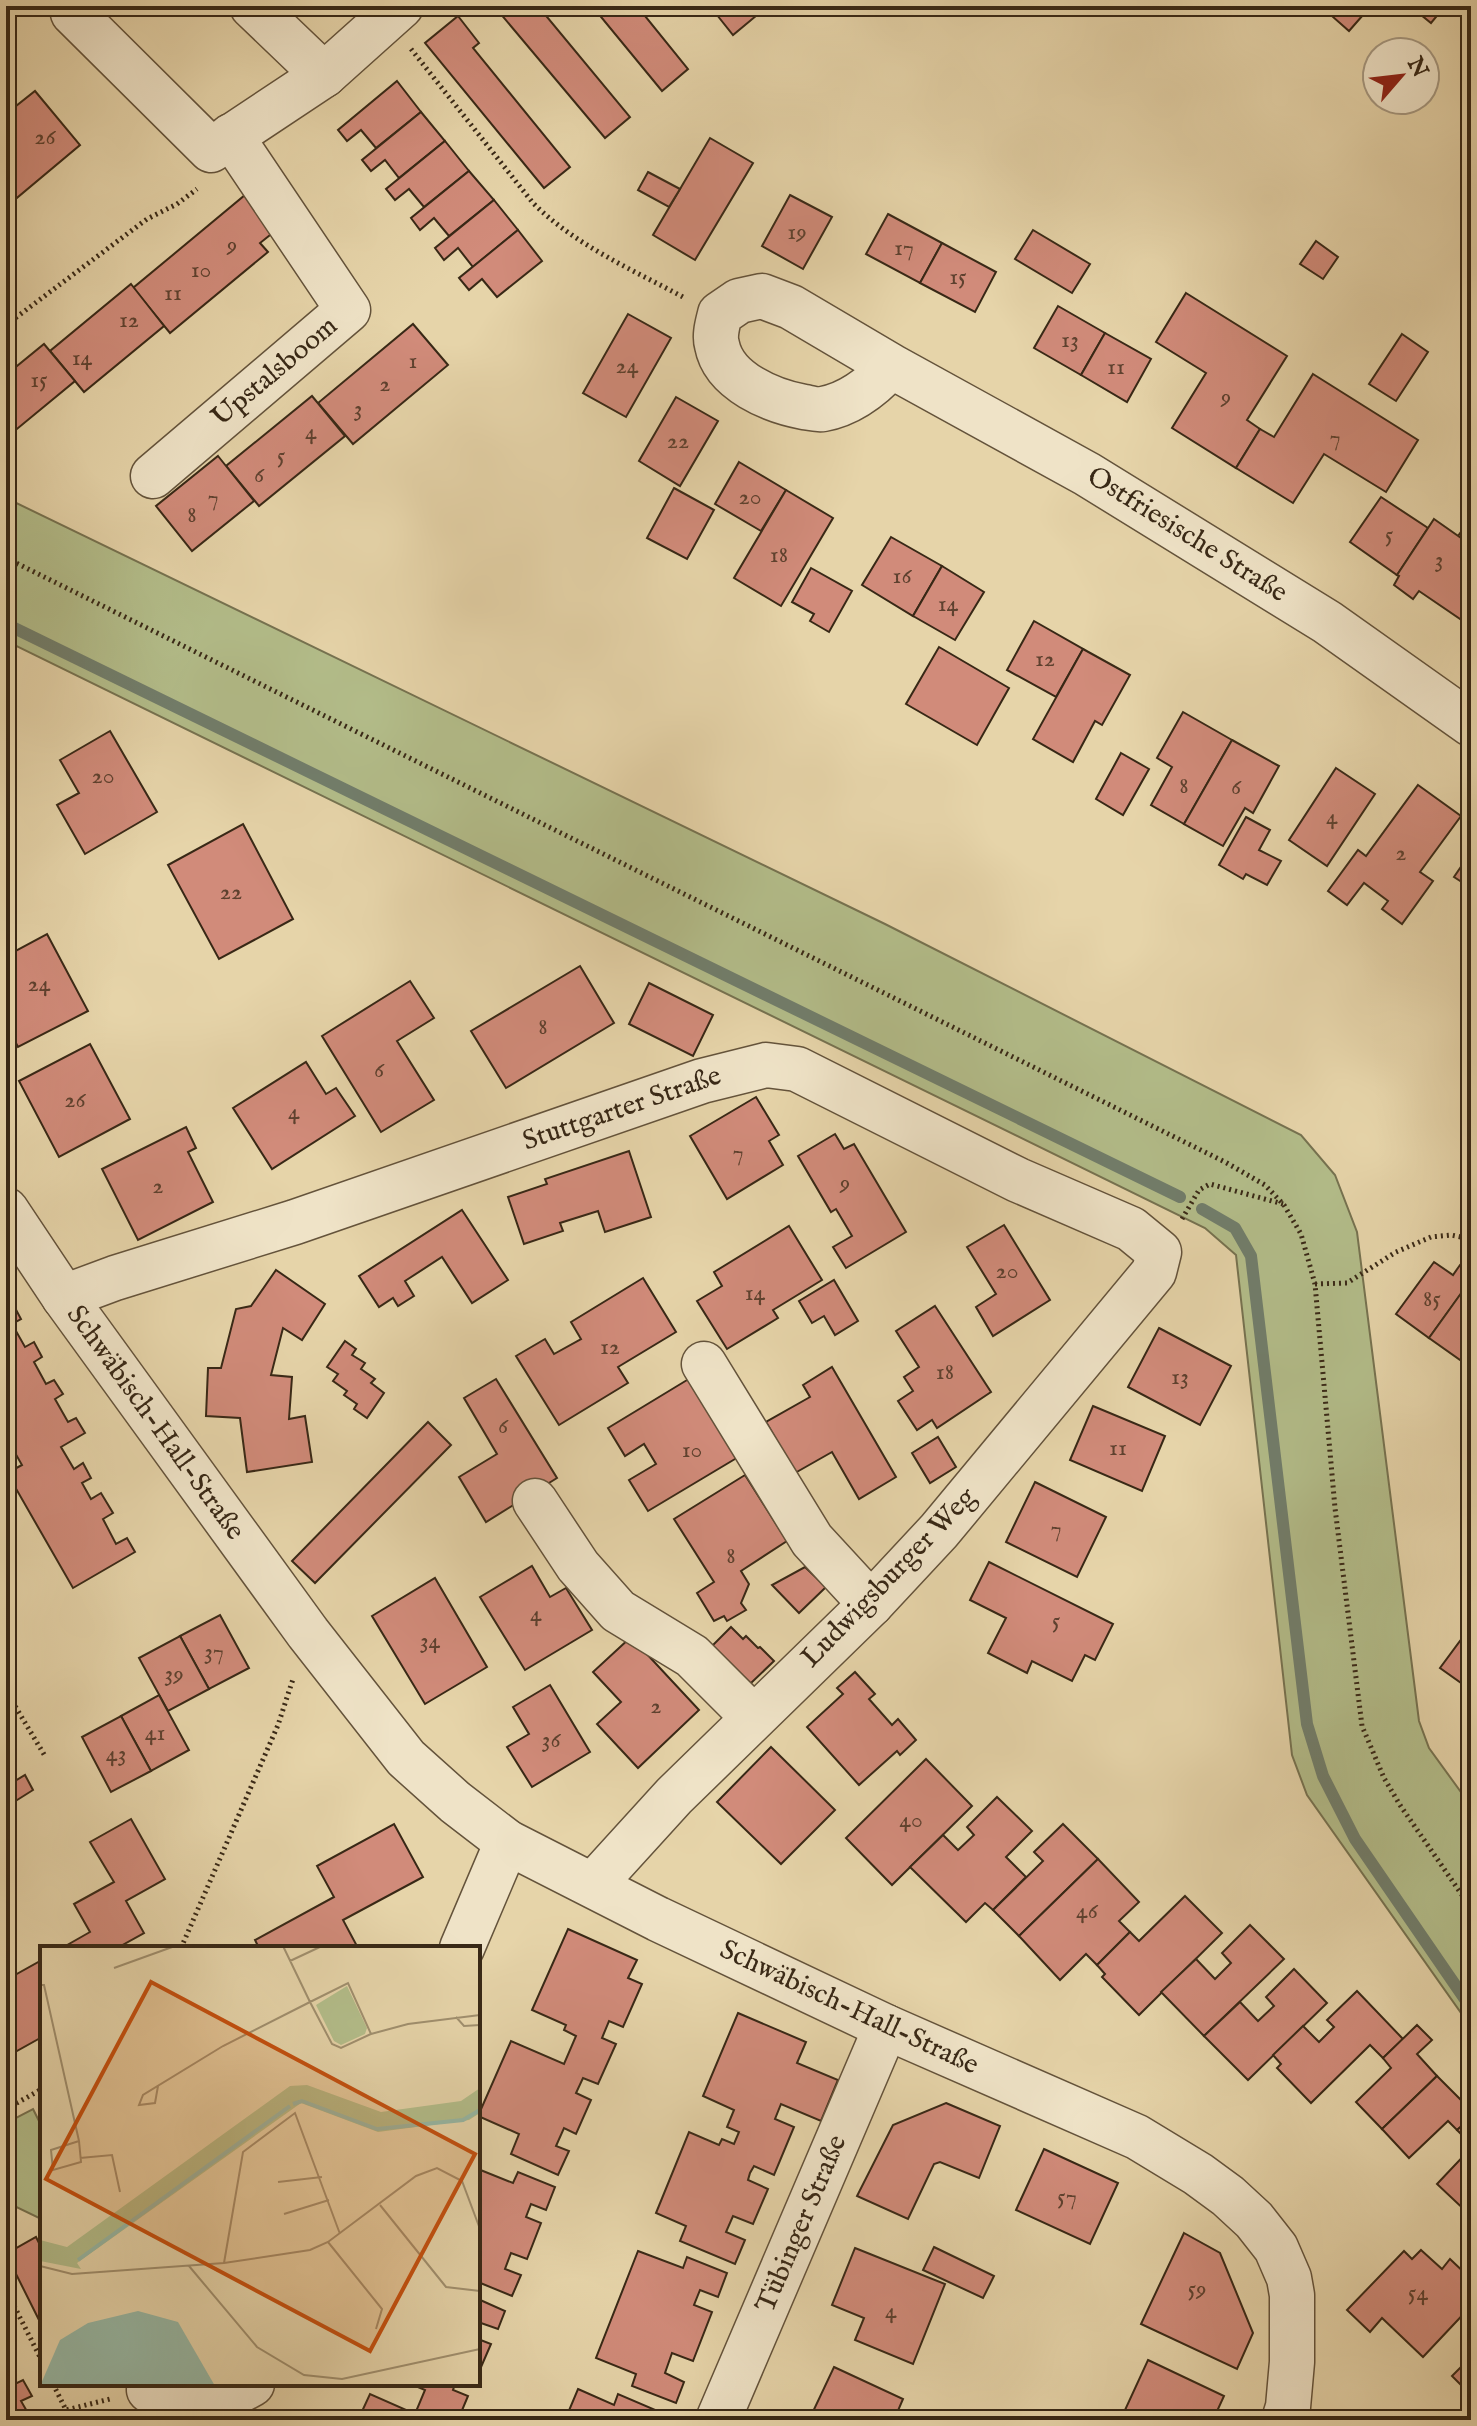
<svg xmlns="http://www.w3.org/2000/svg" width="1477" height="2426" font-family="'IM FELL English',serif">
<style>
.green{fill:#b3bd8a;stroke:#767250;stroke-width:2}
.lines{fill:none;stroke-linecap:round;stroke-linejoin:round}
.stream{stroke:#717e6c;stroke-width:12}
.building{fill:#d18b7a;stroke:#382816;stroke-width:2}
.minor-casing{stroke:#64533b;stroke-width:47}
.path{stroke:#382816;stroke-width:5;stroke-dasharray:2 4;stroke-linecap:butt}
.minor{stroke:#efe3c7;stroke-width:44}
.labels{text-anchor:middle;dominant-baseline:central;stroke-width:7;stroke-linejoin:round;paint-order:stroke}
.number-label{font-size:24px;fill:#5e412f}
.street-label{font-size:28px;fill:#382816;stroke:#efe3c7}
.inset-river{fill:none;stroke:#97b8a5;stroke-width:4}
.inset-road{fill:none;stroke:#a08f6e;stroke-width:2}
.view{fill:#c54f0e;fill-opacity:0.15;stroke:#c54f0e;stroke-width:4}
.inset-edge{fill:none;stroke:#382816;stroke-width:4}
</style>
<rect width="100%" height="100%" fill="#e6d4a9"/>
<filter id="stains"><feTurbulence type="fractalNoise" baseFrequency=".0025" numOctaves="4"/><feColorMatrix values="0 0 0 0 .2 0 0 0 0 .09 0 0 0 0 .02 0 0 0 .5 -.17"/></filter>
<radialGradient id="worn" r=".72"><stop offset=".6" stop-color="#630" stop-opacity="0"/><stop offset="1" stop-color="#630" stop-opacity=".3"/></radialGradient>
<!-- green -->
<g class="green">
<path d="M6 498 885 924 1301 1135 1335 1175 1357 1232 1419 1721 1429 1748 1471 1806V2027L1307 1795 1292 1755 1236 1255 1205 1228 6 641Z"/>
<path d="M33 2109 42 2127V2217L39 2218 8 2203 6 2198V2123Z"/>
</g>
<g class="lines">
<!-- stream -->
<g class="stream">
<path d="M6 624 1180 1197"/>
<path d="M1202 1209 1235 1228 1251 1256 1307 1724 1323 1776 1355 1839 1471 2008"/>
</g>
</g>
<!-- building -->
<g class="building">
<path d="M494 6H538L630 117 605 138Z"/>
<path d="M592 6H637L688 69 662 91Z"/>
<path d="M728 6H768L733 35 717 15Z"/>
<path d="M1342 6H1353L1363 15 1349 31 1333 17Z"/>
<path d="M1410 6H1435L1441 11 1431 23Z"/>
<path d="M458 16 479 43 473 48 570 167 544 188 425 43Z"/>
<path d="M397 81 421 112 376 148 361 130 347 141 338 130Z"/>
<path d="M35 91 80 145 6 207V133L14 127 6 118V114Z"/>
<path d="M421 112 445 141 399 178 385 160 371 171 362 160Z"/>
<path d="M710 138 753 163 695 260 653 235Z"/>
<path d="M445 141 469 171 424 207 409 189 395 200 386 189Z"/>
<path d="M469 171 494 200 449 236 434 218 420 230 411 218Z"/>
<path d="M648 172 680 189 669 207 638 190Z"/>
<path d="M245 195 275 231 260 243 268 252 170 333 133 288Z"/>
<path d="M790 195 832 217 803 269 762 246Z"/>
<path d="M494 200 518 230 473 267 458 248 444 260 435 248Z"/>
<path d="M888 214 942 243 920 283 866 254Z"/>
<path d="M518 230 542 261 497 297 482 279 469 290 459 278Z"/>
<path d="M1033 230 1090 264 1072 293 1015 259Z"/>
<path d="M1316 241 1338 257 1323 279 1300 264Z"/>
<path d="M942 243 996 272 975 312 920 283Z"/>
<path d="M131 284 164 326 84 392 50 351Z"/>
<path d="M1186 293 1287 356 1247 420 1260 429 1236 468 1172 428 1206 373 1156 342Z"/>
<path d="M1058 306 1105 333 1081 375 1034 348Z"/>
<path d="M628 314 671 338 626 417 583 393Z"/>
<path d="M413 324 448 365 353 444 318 403Z"/>
<path d="M1105 333 1151 359 1127 402 1081 375Z"/>
<path d="M1402 334 1428 352 1396 401 1369 384Z"/>
<path d="M44 344 75 381 6 438V375Z"/>
<path d="M1313 374 1418 440 1386 492 1324 454 1293 503 1236 468 1260 429 1274 437Z"/>
<path d="M312 396 345 436 259 506 226 466Z"/>
<path d="M676 397 718 421 680 486 639 461Z"/>
<path d="M218 456 254 501 192 551 156 506Z"/>
<path d="M739 462 786 490 761 531 715 504Z"/>
<path d="M674 488 714 510 687 559 647 538Z"/>
<path d="M786 490 833 518 781 606 734 578Z"/>
<path d="M1381 497 1428 528 1397 575 1350 542Z"/>
<path d="M1471 518V545L1458 536Z"/>
<path d="M1434 519 1471 545V622L1469 625 1419 591 1413 599 1394 585 1399 576 1397 575Z"/>
<path d="M891 537 942 566 913 616 862 585Z"/>
<path d="M942 566 984 592 955 640 913 616Z"/>
<path d="M811 568 852 591 829 632 810 621 814 614 792 602Z"/>
<path d="M1034 621 1083 649 1056 697 1007 670Z"/>
<path d="M939 647 1009 688 977 745 906 704Z"/>
<path d="M1083 649 1130 675 1102 725 1095 721 1073 762 1033 739Z"/>
<path d="M1183 712 1232 740 1184 824 1151 805 1172 767 1157 758Z"/>
<path d="M110 731 157 812 85 854 57 805 79 793 60 760Z"/>
<path d="M1232 740 1279 766 1253 813 1245 808 1223 846 1184 824Z"/>
<path d="M1121 753 1149 769 1123 815 1096 799Z"/>
<path d="M1336 768 1375 794 1327 866 1289 840Z"/>
<path d="M1418 785 1461 816 1420 872 1433 881 1402 924 1382 909 1388 901 1364 883 1347 905 1328 891 1358 850 1366 856Z"/>
<path d="M1246 817 1270 830 1259 850 1281 861 1267 885 1246 874 1243 879 1219 865Z"/>
<path d="M243 824 293 919 219 959 168 865Z"/>
<path d="M1471 852V888L1454 877Z"/>
<path d="M47 934 88 1011 18 1047 6 1024V956Z"/>
<path d="M580 966 614 1023 506 1088 471 1031Z"/>
<path d="M410 981 434 1018 397 1041 434 1100 381 1132 322 1036Z"/>
<path d="M649 983 713 1015 693 1056 629 1024Z"/>
<path d="M90 1044 130 1119 59 1157 19 1081Z"/>
<path d="M306 1062 326 1094 336 1088 355 1116 272 1169 233 1108Z"/>
<path d="M756 1097 779 1135 769 1141 783 1165 727 1199 690 1136Z"/>
<path d="M186 1127 196 1148 188 1152 213 1202 138 1240 102 1169Z"/>
<path d="M835 1134 844 1149 854 1144 906 1232 846 1268 833 1247 852 1236 836 1209 831 1212 798 1156Z"/>
<path d="M629 1151 651 1217 605 1232 598 1211 560 1223 563 1231 524 1244 508 1197 547 1184 545 1179Z"/>
<path d="M1471 1180V1198L1463 1192Z"/>
<path d="M462 1210 508 1280 472 1303 442 1257 405 1281 414 1296 398 1306 393 1298 379 1307 359 1276Z"/>
<path d="M1004 1225 1050 1300 993 1336 976 1307 996 1294 967 1247Z"/>
<path d="M789 1226 822 1280 773 1310 778 1318 727 1349 697 1301 722 1286 714 1272Z"/>
<path d="M1434 1262 1453 1275 1460 1265 1471 1272V1280L1429 1338 1396 1314Z"/>
<path d="M276 1270 325 1304 302 1340 283 1328 271 1375 292 1377 289 1419 305 1416 312 1462 247 1472 240 1418 206 1416 208 1368H221L236 1309 251 1306Z"/>
<path d="M643 1278 676 1332 618 1367 628 1383 559 1425 516 1356 545 1339 554 1354 581 1339 571 1322Z"/>
<path d="M834 1280 858 1321 835 1335 824 1316 812 1323 799 1301Z"/>
<path d="M1467 1285 1471 1287V1350L1463 1362 1429 1338Z"/>
<path d="M13 1304 21 1319 12 1324 25 1347 34 1342 42 1357 34 1362 46 1384 54 1380 63 1394 55 1399 68 1422 76 1418 85 1433 61 1447 74 1469 83 1463 91 1478 82 1483 91 1499 101 1493 113 1513 103 1519 116 1544 127 1538 135 1552 73 1588 7 1473 22 1465 6 1437V1308Z"/>
<path d="M935 1306 991 1392 937 1428 932 1420 917 1430 898 1401 913 1391 904 1377 919 1367 896 1331Z"/>
<path d="M1159 1328 1231 1366 1200 1425 1128 1387Z"/>
<path d="M345 1341 356 1349 352 1355 365 1363 361 1369 375 1379 371 1383 384 1393 367 1418 354 1409 357 1404 344 1395 347 1391 333 1381 338 1374 327 1367Z"/>
<path d="M1471 1350V1368L1463 1362Z"/>
<path d="M832 1367 896 1477 859 1499 832 1452 795 1473 766 1422 810 1397 803 1385Z"/>
<path d="M692 1377 740 1456 648 1511 629 1480 656 1464 644 1444 625 1456 608 1428Z"/>
<path d="M496 1379 557 1478 486 1522 459 1477 497 1454 464 1398Z"/>
<path d="M1093 1406 1165 1436 1142 1491 1070 1460Z"/>
<path d="M428 1422 451 1445 315 1583 292 1561Z"/>
<path d="M938 1437 956 1467 930 1483 912 1453Z"/>
<path d="M745 1475 787 1541 741 1571 749 1584 741 1603 746 1610 727 1621 724 1616 714 1621 697 1593 714 1582 674 1519Z"/>
<path d="M1035 1482 1106 1517 1077 1577 1006 1542Z"/>
<path d="M989 1562 1113 1624 1095 1660 1085 1655 1072 1681 1032 1661 1027 1673 988 1653 1006 1618 970 1600Z"/>
<path d="M532 1566 550 1597 566 1588 592 1630 525 1670 480 1597Z"/>
<path d="M805 1567 826 1587 799 1613 772 1585Z"/>
<path d="M435 1578 487 1667 425 1704 372 1616Z"/>
<path d="M220 1615 249 1668 209 1689 180 1636Z"/>
<path d="M731 1627 743 1639 746 1636 758 1648 760 1647 774 1661 750 1684 705 1653Z"/>
<path d="M180 1636 209 1689 168 1711 139 1658Z"/>
<path d="M631 1637 699 1710 638 1768 597 1724 621 1702 593 1672Z"/>
<path d="M1460 1641 1471 1649V1690L1440 1668Z"/>
<path d="M855 1672 875 1694 869 1699 892 1725 898 1719 916 1740 900 1755 897 1751 859 1785 807 1727 843 1694 837 1688Z"/>
<path d="M550 1685 590 1752 532 1787 507 1747 529 1734 513 1707Z"/>
<path d="M159 1695 189 1750 151 1771 121 1716Z"/>
<path d="M121 1716 151 1771 111 1792 82 1737Z"/>
<path d="M771 1747 835 1810 781 1864 717 1802Z"/>
<path d="M926 1759 972 1806 892 1885 846 1838Z"/>
<path d="M6 1767 15 1781 25 1775 33 1790 6 1807Z"/>
<path d="M997 1797 1032 1831 1006 1857 1026 1877 993 1910 985 1903 966 1922 910 1867 943 1835 958 1850 974 1835 967 1827Z"/>
<path d="M131 1819 165 1879 126 1901 144 1933 117 1948H62L90 1932 74 1904 114 1882 90 1842Z"/>
<path d="M394 1824 423 1877 343 1920 358 1948H259L255 1940 334 1897 317 1866Z"/>
<path d="M1063 1824 1098 1859 1019 1936 993 1910 1043 1861 1034 1852Z"/>
<path d="M1098 1859 1139 1902 1119 1921 1130 1932 1097 1965 1086 1954 1060 1980 1019 1936Z"/>
<path d="M1185 1896 1222 1933 1139 2015 1102 1977 1105 1974 1097 1965 1130 1932 1139 1941Z"/>
<path d="M1250 1925 1284 1959 1204 2036 1161 1992 1196 1959 1215 1979 1231 1963 1222 1953Z"/>
<path d="M568 1929 637 1960 628 1978 642 1984 623 2027 609 2021 602 2038 616 2044 598 2084 583 2078 576 2093 591 2100 576 2134 564 2128 556 2146 569 2151 558 2175 511 2154 519 2134 478 2116 511 2041 564 2064 576 2036 564 2030 566 2025 532 2010Z"/>
<path d="M42 1960V2037L6 2057V1980Z"/>
<path d="M1294 1969 1327 2003 1248 2080 1204 2036 1240 2002 1258 2021 1274 2006 1266 1997Z"/>
<path d="M1357 1991 1403 2039 1383 2058 1370 2045 1311 2103 1277 2068 1281 2064 1273 2055 1303 2026 1319 2042 1334 2027 1327 2020Z"/>
<path d="M738 2013 806 2042 797 2063 838 2080 821 2121 781 2104 775 2119 794 2127 774 2175 754 2166 750 2173 748 2180 768 2189 753 2224 733 2216 726 2232 745 2240 735 2264 680 2241 686 2226 656 2213 689 2132 719 2145 722 2139 734 2144 739 2132 727 2127 734 2110 703 2096Z"/>
<path d="M1417 2025 1432 2040 1417 2054 1437 2076 1382 2129 1356 2102 1391 2068 1383 2058Z"/>
<path d="M1437 2076 1460 2099 1471 2088V2118L1457 2130 1448 2121 1409 2158 1382 2129Z"/>
<path d="M946 2103 1000 2126 979 2178 940 2162 934 2164 908 2219 857 2196 893 2125Z"/>
<path d="M1471 2118V2144L1457 2130Z"/>
<path d="M1471 2148V2216L1437 2184Z"/>
<path d="M1044 2149 1118 2183 1090 2244 1016 2210Z"/>
<path d="M478 2169 513 2183 518 2172 555 2187 546 2210 531 2204 526 2217 541 2223 527 2259 511 2253 505 2269 521 2275 512 2296 478 2282Z"/>
<path d="M1184 2233 1220 2253 1253 2333 1237 2369 1141 2324Z"/>
<path d="M36 2237 42 2249V2326L6 2254Z"/>
<path d="M934 2247 994 2276 983 2298 923 2270Z"/>
<path d="M855 2248 945 2284 913 2364 855 2340 864 2318 832 2305Z"/>
<path d="M1421 2250 1442 2269 1450 2259 1471 2279V2306L1423 2357 1382 2318 1370 2332 1347 2310 1404 2251 1412 2259Z"/>
<path d="M638 2251 683 2268 687 2257 727 2273 718 2297 700 2290 694 2305 712 2312 693 2361 672 2353 665 2373 684 2382 676 2403 632 2386 636 2374 596 2358Z"/>
<path d="M478 2299 505 2311 498 2329 481 2323 478 2330Z"/>
<path d="M478 2339 491 2344 478 2374Z"/>
<path d="M1471 2357V2395L1452 2376Z"/>
<path d="M1148 2360 1224 2396 1213 2420H1138L1139 2417 1125 2410Z"/>
<path d="M834 2367 903 2399 894 2420H809Z"/>
<path d="M6 2371 13 2385 23 2380 32 2396 21 2401 32 2420H6Z"/>
<path d="M411 2384H455L453 2390 468 2396 458 2420H358L370 2394 415 2414 425 2390Z"/>
<path d="M578 2389 614 2405 618 2394 667 2415 665 2420H565Z"/>
</g>
<g class="lines">
<defs>
<g id="minor">
<path d="M81 6 73 13 211 150 324 75 401 6"/>
<path d="M252 6 324 75"/>
<path d="M891 366C873 386 850 404 823 409 817 410 810 408 804 407 772 401 724 382 717 345 714 335 718 323 720 314L739 301 762 296 791 307 891 366 1087 474 1327 622 1471 724"/>
<path d="M153 476 348 310 231 136"/>
<path d="M6 1210 64 1297 308 1633 406 1758 455 1802 507 1842 658 1919 886 2027 1137 2137 1198 2174 1228 2196 1254 2220 1276 2248 1289 2278 1292 2295V2362L1288 2407 1284 2420"/>
<path d="M64 1297 115 1278 295 1222 702 1081 766 1065 797 1069 1018 1180 1131 1229 1159 1252 1154 1272 939 1531 871 1604 674 1796 593 1885"/>
<path d="M704 1364 812 1540 871 1604"/>
<path d="M535 1501 578 1566 618 1611 692 1656 753 1717"/>
<path d="M462 1948 507 1842"/>
<path d="M149 2390 217 2403 252 2384"/>
<path d="M718 2420 886 2027"/>
</g>
</defs>
<!-- minor casing -->
<use href="#minor" class="minor-casing"/>
<!-- path -->
<g class="path">
<path d="M411 49 533 203C575 245 631 269 683 297"/>
<path d="M6 325 147 219 177 204 197 189"/>
<path d="M6 558 1225 1162 1265 1185 1284 1205 1301 1234 1315 1284 1335 1508 1362 1726 1384 1778 1400 1805 1471 1908"/>
<path d="M1182 1219 1199 1190 1210 1184 1283 1204"/>
<path d="M1315 1284 1347 1283 1396 1252 1431 1237 1451 1235 1471 1239"/>
<path d="M6 1691 45 1756"/>
<path d="M181 1948 278 1725 293 1679"/>
<path d="M6 2109 42 2089"/>
<path d="M6 2290 42 2361"/>
<path d="M53 2384 66 2410 110 2399"/>
</g>
<!-- minor -->
<use href="#minor" class="minor"/>
</g>
<g class="labels">
<!-- number labels -->
<g class="number-label">
<text x="45" y="137">26</text>
<text x="797" y="232">19</text>
<text x="232" y="245">9</text>
<text x="904" y="248">17</text>
<text x="201" y="270">10</text>
<text x="958" y="277">15</text>
<text x="173" y="293">11</text>
<text x="129" y="320">12</text>
<text x="1070" y="340">13</text>
<text x="82" y="358">14</text>
<text x="413" y="361">1</text>
<text x="627" y="366">24</text>
<text x="1116" y="367">11</text>
<text x="39" y="380">15</text>
<text x="385" y="384">2</text>
<text x="1226" y="397">9</text>
<text x="358" y="409">3</text>
<text x="311" y="432">4</text>
<text x="1335" y="438">7</text>
<text x="678" y="441">22</text>
<text x="281" y="456">5</text>
<text x="259" y="475">6</text>
<text x="750" y="497">20</text>
<text x="213" y="498">7</text>
<text x="192" y="515">8</text>
<text x="1389" y="535">5</text>
<text x="779" y="555">18</text>
<text x="1439" y="560">3</text>
<text x="902" y="576">16</text>
<text x="948" y="604">14</text>
<text x="1045" y="659">12</text>
<text x="103" y="776">20</text>
<text x="1184" y="786">8</text>
<text x="1236" y="787">6</text>
<text x="1332" y="817">4</text>
<text x="1401" y="853">2</text>
<text x="231" y="892">22</text>
<text x="39" y="984">24</text>
<text x="543" y="1027">8</text>
<text x="379" y="1070">6</text>
<text x="75" y="1100">26</text>
<text x="294" y="1112">4</text>
<text x="738" y="1153">7</text>
<text x="845" y="1183">9</text>
<text x="158" y="1186">2</text>
<text x="1007" y="1271">20</text>
<text x="755" y="1293">14</text>
<text x="1432" y="1299">85</text>
<text x="610" y="1347">12</text>
<text x="945" y="1372">18</text>
<text x="1180" y="1377">13</text>
<text x="503" y="1426">6</text>
<text x="1118" y="1448">11</text>
<text x="692" y="1450">10</text>
<text x="1056" y="1529">7</text>
<text x="731" y="1556">8</text>
<text x="536" y="1614">4</text>
<text x="1056" y="1621">5</text>
<text x="430" y="1641">34</text>
<text x="214" y="1652">37</text>
<text x="174" y="1674">39</text>
<text x="656" y="1706">2</text>
<text x="155" y="1733">41</text>
<text x="551" y="1740">36</text>
<text x="116" y="1754">43</text>
<text x="911" y="1820">40</text>
<text x="1087" y="1911">46</text>
<text x="1067" y="2197">57</text>
<text x="1197" y="2289">59</text>
<text x="1418" y="2293">54</text>
<text x="891" y="2311">4</text>
</g>
<!-- street labels -->
<g class="street-label">
<text transform="translate(275 372) rotate(-40)">Upstalsboom</text>
<text transform="translate(1187 535) rotate(32)">Ostfriesische Straße</text>
<text transform="translate(622 1109) rotate(-19)">Stuttgarter Straße</text>
<text transform="translate(155 1423) rotate(54)">Schwäbisch-Hall-Straße</text>
<text transform="translate(889 1578) rotate(-46)">Ludwigsburger Weg</text>
<text transform="translate(849 2008) rotate(25)">Schwäbisch-Hall-Straße</text>
<text transform="translate(802 2224) rotate(-67)">Tübinger Straße</text>
</g>
</g>
<!-- overview -->
<g transform="translate(40 1946)">
<rect width="440" height="440" fill="#e6d4a9"/>
<path d="M307 40 327 82 325 88 301 99 294 95 276 59ZM267 139 341 166 421 155 440 142V167L429 174 338 186 261 157 37 317 41 323 0 315V294L27 301 250 140Z" fill="#b3bd8a"/>
<path d="M98 365 138 376 175 440H0L20 394 48 377Z" fill="#97b8a5"/>
<path class="inset-river" d="M253 158 262 155 337 183 423 174 440 164M38 314 250 160"/>
<path class="inset-road" d="M250 15 282 0M74 22 135 0M0 39H4L39 195 41 216 13 224 11 204 39 195M416 71 424 80 440 79M331 88 368 78 440 69M118 140 115 157 99 159 103 149 183 100 270 56 308 37 331 88 301 102 292 98 270 56 243 0M40 212 72 209 80 246M238 236 282 231M340 259 406 341 440 345M244 268 289 254M288 296 342 363 336 383M184 317 203 206 255 167 300 288M0 320 32 328 184 317 270 304 288 296 376 230 397 222 422 235 440 283M149 320 217 401 264 429 302 433 440 403"/>
<path class="view" d="M111 36 435 208 330 405 6 233Z"/>
<rect width="440" height="440" class="inset-edge"/>
</g>
<!-- margin -->
<rect width="1477" height="2426" fill="none" stroke="#e6d4a9" stroke-width="32"/>
<rect x="8" y="8" width="1461" height="2410" fill="none" stroke="#382816" stroke-width="4"/>
<rect x="16" y="16" width="1445" height="2394" fill="none" stroke="#382816" stroke-width="2"/>
<!-- north arrow -->
<g transform="translate(1401 76) rotate(62)"><circle r="38" fill="#efe3c7" stroke="#a69880" stroke-width="2"/>
<path d="M0-6L14 30L0 20L-14 30Z" fill="#8f2418"/>
<text y="-12" font-size="22" font-weight="bold" text-anchor="middle" fill="#382816">N</text>
</g>
<rect width="100%" height="100%" filter="url(#stains)"/>
<rect width="100%" height="100%" fill="url(#worn)"/>
</svg>
